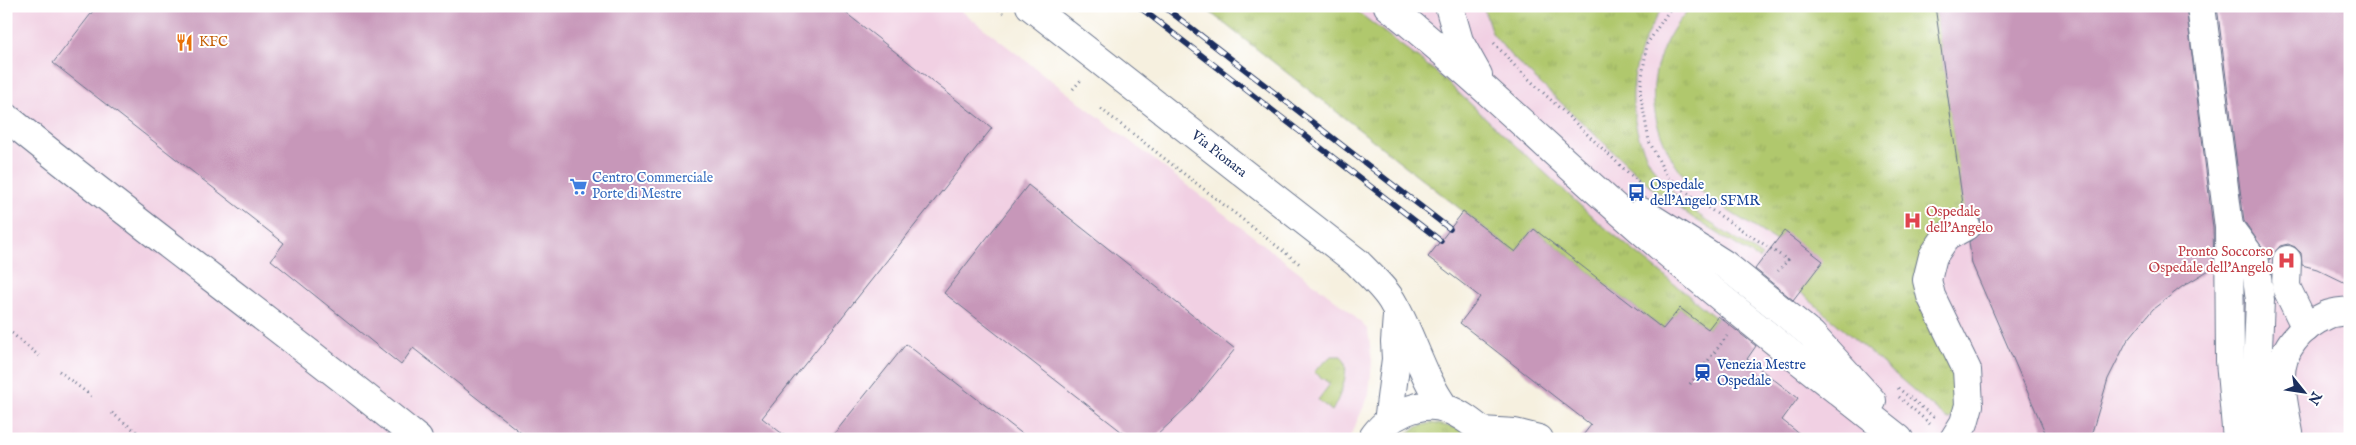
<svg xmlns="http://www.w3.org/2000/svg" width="2356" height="445" font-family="'IM FELL English',serif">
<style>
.built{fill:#f1d0e3}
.grass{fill:url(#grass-tufts);stroke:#667c66}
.building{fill:#c797b9}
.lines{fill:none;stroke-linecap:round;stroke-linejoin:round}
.minor-casing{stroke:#68738b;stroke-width:30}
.path{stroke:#68738b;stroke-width:3;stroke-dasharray:1 4;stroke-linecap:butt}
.minor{stroke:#fff;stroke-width:28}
.rail-casing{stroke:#1b2f5e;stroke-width:5.5}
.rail{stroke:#fff;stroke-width:4;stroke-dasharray:11;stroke-linecap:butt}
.labels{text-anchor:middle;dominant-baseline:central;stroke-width:4;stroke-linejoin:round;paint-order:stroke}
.food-label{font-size:14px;fill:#c56008;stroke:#fff;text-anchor:start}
.street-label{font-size:14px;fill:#1b2f5e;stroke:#fff}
.shop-label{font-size:14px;fill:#366cbe;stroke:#fff;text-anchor:start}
.transit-label{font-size:14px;fill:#164399;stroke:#fff;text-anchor:start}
.health-label{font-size:14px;fill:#be3a42;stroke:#fff;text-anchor:start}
</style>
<defs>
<pattern id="grass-tufts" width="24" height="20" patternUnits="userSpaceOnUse" patternTransform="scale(1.25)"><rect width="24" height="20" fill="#b0c86d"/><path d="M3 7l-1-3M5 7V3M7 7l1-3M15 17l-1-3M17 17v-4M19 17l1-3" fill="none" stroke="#97ac61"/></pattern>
</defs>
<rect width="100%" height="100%" fill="#fff"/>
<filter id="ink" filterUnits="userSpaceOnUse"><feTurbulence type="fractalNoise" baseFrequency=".02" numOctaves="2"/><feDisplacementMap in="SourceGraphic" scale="10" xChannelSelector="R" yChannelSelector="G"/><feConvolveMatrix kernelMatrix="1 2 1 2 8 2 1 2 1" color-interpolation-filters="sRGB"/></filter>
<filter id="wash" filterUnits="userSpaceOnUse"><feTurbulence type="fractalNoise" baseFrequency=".0096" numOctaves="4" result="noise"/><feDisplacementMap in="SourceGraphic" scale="20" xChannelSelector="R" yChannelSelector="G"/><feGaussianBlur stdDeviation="1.12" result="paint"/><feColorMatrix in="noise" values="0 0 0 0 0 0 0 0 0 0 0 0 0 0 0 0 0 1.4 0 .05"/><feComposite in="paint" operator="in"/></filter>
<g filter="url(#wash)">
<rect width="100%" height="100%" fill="#f6f0df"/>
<!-- built -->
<g class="built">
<path d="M6 6H955L1347 309 1368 330 1372 361 1369 395 1349 439H6Z"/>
<path d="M1202 6H2350V439H1806L1782 420 1798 398 1680 308 1663 329 1534 229 1463 212Z"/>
</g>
<!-- grass -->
<g class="grass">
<path d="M1202 6H1350L1436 72 1597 221 1716 318 1708 329 1680 308 1663 329 1534 229 1515 252Z"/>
<path d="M1483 6H1664C1624 61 1620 133 1667 186 1692 215 1730 235 1762 256L1759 259 1693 218 1651 187 1511 56 1492 33Z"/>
<path d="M1692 6H1935L1965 214 1923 258 1962 388 1952 417 1948 420 1799 291 1784 231 1776 241C1746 221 1711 203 1686 178 1676 168 1669 154 1664 142 1642 94 1656 43 1692 6Z"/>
<path d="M1331 356H1341C1353 367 1339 399 1332 411L1318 400 1330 384 1314 372Z"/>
<path d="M1431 423 1457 428 1475 439H1399L1417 427Z"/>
</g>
<g id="blocks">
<!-- building -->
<g class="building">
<path d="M97 6H837L992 128 762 418 789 439H529L413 348 401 365 271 260 284 243 53 63Z"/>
<path d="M1935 6H2186L2213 228 2214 267 2183 286 2153 309 2127 341 2108 379 2090 439H2048L1972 264 1969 242 1979 234 1982 226 1980 219 1974 213 1964 211Z"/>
<path d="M2217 6H2350V285L2317 269 2302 265 2301 253 2295 247 2288 244 2280 246 2270 259 2244 221Z"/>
<path d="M1028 185 1235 349 1192 402 1153 439H1131L944 293Z"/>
<path d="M1463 212 1515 252 1534 229 1663 329 1680 308 1708 329 1718 316 1756 346 1747 359 1798 398 1782 420 1806 439H1580L1591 425 1460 323 1480 297 1428 257Z"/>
<path d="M1784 231 1823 261 1793 300 1755 269Z"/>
<path d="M906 344 1029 439H830Z"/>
</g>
</g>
</g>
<g filter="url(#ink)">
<use href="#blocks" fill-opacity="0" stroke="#68738b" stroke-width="1"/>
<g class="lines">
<defs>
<g id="minor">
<path d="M1030 6 1357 262C1369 275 1385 288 1393 303 1413 337 1421 375 1445 408"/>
<path d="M1388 6C1479 79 1561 161 1649 237 1730 307 1815 373 1899 439"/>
<path d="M1449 6 1459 41 1478 75"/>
<path d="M2201 6 2229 227 2230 361 2237 439"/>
<path d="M6 117C141 227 283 329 418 439"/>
<path d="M1642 212 1724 264 1812 335 1872 401"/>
<path d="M2229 227 2255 262 2260 300 2257 373 2264 439"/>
<path d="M2287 260 2286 287 2306 328"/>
<path d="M1388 422 1396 359 1395 342 1397 316"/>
<path d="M1481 431 1515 433 1539 439"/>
<path d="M1372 439C1386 417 1421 398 1447 409 1464 415 1478 428 1492 439"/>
<path d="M1954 439 1964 423 1969 405 1967 370 1931 296 1927 280 1933 256 1946 237 1966 226"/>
<path d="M2290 439C2287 420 2282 400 2281 381 2279 350 2300 327 2327 315 2333 312 2343 312 2350 311"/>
</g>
</defs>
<!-- minor casing -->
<use href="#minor" class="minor-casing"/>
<!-- path -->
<g class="path">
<path d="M995 6 1003 13"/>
<path d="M1672 6 1647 44 1640 91 1649 141 1666 175 1699 202 1788 260 1778 271"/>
<path d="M1494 43 1515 66 1641 185"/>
<path d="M1073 89 1081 80"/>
<path d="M1101 109 1301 265"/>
<path d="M8 330 39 356"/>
<path d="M59 371 91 396"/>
<path d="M1690 384 1727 336"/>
<path d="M1898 388 1936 419"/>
<path d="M1899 397 1930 424"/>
<path d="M112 413 142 436"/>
<path d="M1653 439 1654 437"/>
</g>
<!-- minor -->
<use href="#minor" class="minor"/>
<defs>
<g id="rail">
<path d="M1138 6 1441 241"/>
<path d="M1163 6 1450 229"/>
</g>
</defs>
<!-- rail casing -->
<use href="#rail" class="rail-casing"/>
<!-- rail -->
<use href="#rail" class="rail"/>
</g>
</g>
<!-- icons -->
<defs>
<symbol id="restaurant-bare" viewBox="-9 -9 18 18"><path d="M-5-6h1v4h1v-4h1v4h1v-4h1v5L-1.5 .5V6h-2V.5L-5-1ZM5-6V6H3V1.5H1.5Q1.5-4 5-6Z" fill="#e8710a" stroke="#fff" stroke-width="2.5" paint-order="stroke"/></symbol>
<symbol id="supermarket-bare" viewBox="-9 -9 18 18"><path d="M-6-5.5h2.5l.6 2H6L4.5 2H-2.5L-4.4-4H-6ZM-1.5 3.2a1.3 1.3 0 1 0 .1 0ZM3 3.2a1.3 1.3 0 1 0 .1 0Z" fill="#3f7fe0" stroke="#fff" stroke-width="2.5" paint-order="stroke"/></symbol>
<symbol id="bus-bare" viewBox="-9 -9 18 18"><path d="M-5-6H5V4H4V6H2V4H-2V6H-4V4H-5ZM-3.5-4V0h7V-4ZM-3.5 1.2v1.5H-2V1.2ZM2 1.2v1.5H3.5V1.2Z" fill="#1a4fb4" stroke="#fff" stroke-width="2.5" paint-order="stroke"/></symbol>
<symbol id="hospital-bare" viewBox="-9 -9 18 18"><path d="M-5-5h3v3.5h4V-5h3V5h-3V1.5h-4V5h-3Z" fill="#e0444e" stroke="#fff" stroke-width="2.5" paint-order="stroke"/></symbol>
<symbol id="station-bare" viewBox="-9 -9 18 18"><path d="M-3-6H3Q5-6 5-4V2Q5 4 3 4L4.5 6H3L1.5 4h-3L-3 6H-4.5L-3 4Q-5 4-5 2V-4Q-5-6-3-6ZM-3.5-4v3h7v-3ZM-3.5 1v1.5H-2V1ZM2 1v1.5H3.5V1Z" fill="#1a4fb4" stroke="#fff" stroke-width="2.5" paint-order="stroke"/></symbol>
</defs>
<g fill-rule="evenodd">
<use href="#restaurant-bare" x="172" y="30" width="25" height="25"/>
<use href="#supermarket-bare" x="566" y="174" width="25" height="25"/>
<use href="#bus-bare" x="1624" y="180" width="25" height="25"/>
<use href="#hospital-bare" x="1900" y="208" width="25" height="25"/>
<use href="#hospital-bare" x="2274" y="248" width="25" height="25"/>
<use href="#station-bare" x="1690" y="360" width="25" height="25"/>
</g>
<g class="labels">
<!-- food labels -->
<g class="food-label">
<text x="199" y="42">KFC</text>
</g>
<!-- street labels -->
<g class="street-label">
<text transform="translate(1219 154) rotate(38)">Via Pionara</text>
</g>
<!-- shop labels -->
<g class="shop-label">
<text x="592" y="178">Centro Commerciale<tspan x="592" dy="16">Porte di Mestre</tspan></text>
</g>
<!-- transit labels -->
<g class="transit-label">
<text x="1650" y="185">Ospedale<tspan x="1650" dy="16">dell'Angelo SFMR</tspan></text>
<text x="1717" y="365">Venezia Mestre<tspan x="1717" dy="16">Ospedale</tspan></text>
</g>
<!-- health labels -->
<g class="health-label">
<text x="1926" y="212">Ospedale<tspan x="1926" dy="16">dell'Angelo</tspan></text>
<text x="2273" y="252" text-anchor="end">Pronto Soccorso<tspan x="2273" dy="16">Ospedale dell'Angelo</tspan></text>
</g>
</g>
<!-- margin -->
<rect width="2356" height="445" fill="none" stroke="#fff" stroke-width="25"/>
<!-- north arrow -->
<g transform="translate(2304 392) rotate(120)" stroke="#ffffff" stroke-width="4" paint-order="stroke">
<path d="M0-4L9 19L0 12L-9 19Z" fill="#1b2f5e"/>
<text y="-8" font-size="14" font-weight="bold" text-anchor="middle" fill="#1b2f5e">N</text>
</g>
</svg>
